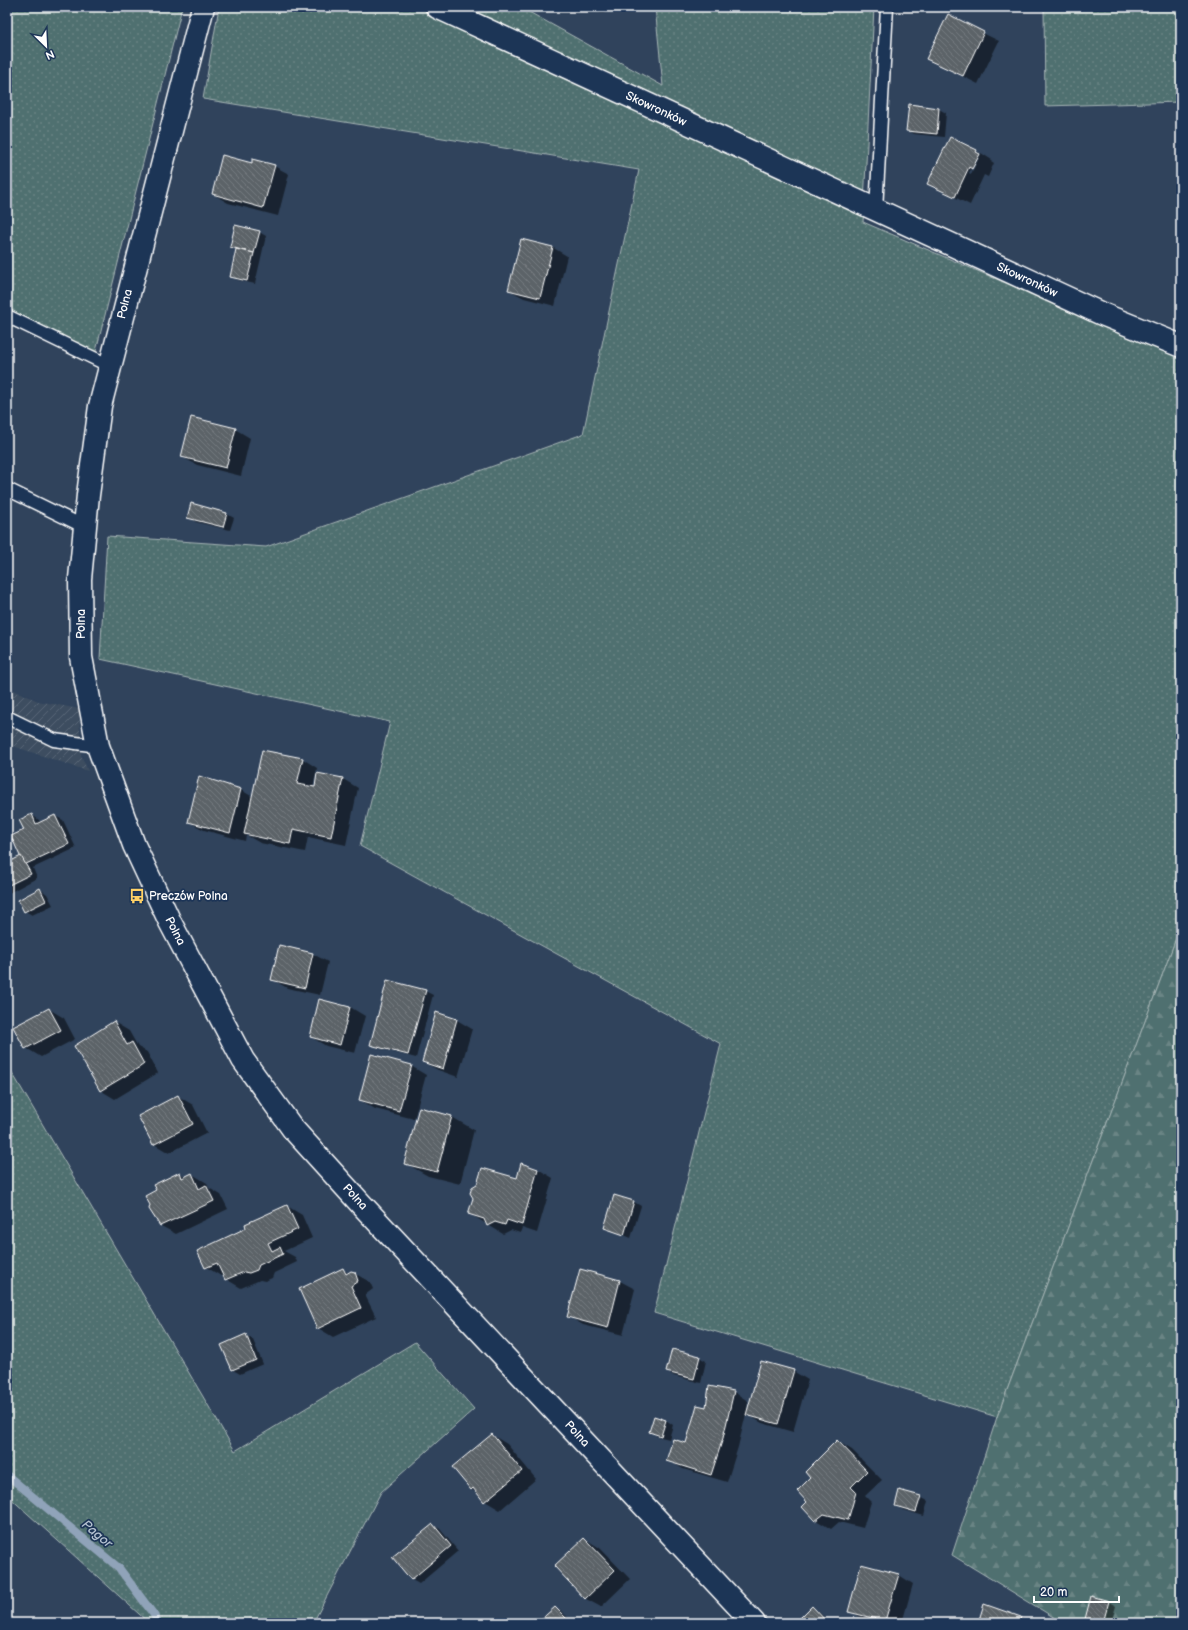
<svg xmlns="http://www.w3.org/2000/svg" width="1188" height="1630" font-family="'Balsamiq Sans',sans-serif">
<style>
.industrial{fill:url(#industrial-furrows)}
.grass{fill:url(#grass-dots);stroke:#a8b7b7}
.forest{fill:url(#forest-firs);stroke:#a8b7b7}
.shadow{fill:#0007}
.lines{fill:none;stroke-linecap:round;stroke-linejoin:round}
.stream{stroke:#90a3b9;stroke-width:8}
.building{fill:url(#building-back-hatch);stroke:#fff}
.service-casing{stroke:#fff;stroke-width:15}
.minor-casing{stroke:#fff;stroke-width:25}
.tertiary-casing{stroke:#fff;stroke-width:25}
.service{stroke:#1d3557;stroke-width:12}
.minor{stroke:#1d3557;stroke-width:22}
.tertiary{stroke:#1d3557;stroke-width:22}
.labels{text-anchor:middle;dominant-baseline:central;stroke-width:3.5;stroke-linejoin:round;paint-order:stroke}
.street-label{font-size:12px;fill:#fff;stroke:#1d3557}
.poi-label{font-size:12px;fill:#fff;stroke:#1d3557;text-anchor:start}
.water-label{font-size:13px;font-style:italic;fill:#b5c2d1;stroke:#1d3557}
</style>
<defs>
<pattern id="industrial-furrows" width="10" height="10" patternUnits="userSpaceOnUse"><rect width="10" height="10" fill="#3d4d60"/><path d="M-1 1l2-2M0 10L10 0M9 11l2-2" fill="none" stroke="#5a6878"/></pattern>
<pattern id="grass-dots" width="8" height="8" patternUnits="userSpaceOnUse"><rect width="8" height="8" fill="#506f6f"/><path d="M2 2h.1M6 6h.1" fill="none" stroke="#6a8585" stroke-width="1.8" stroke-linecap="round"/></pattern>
<pattern id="forest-firs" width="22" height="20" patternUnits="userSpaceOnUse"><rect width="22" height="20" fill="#506f6f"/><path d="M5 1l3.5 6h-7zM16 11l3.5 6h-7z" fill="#6a8585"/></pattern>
<pattern id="building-back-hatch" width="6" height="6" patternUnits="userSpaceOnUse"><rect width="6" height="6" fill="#5c6368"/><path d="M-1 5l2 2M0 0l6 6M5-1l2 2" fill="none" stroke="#747a7f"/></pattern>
</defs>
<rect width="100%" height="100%" fill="#30435c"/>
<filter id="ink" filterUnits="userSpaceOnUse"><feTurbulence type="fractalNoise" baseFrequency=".025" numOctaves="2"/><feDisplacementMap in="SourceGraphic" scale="8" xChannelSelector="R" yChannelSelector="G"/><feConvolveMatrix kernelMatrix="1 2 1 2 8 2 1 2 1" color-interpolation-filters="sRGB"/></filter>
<g filter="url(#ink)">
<!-- industrial -->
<path class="industrial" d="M7 687 38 701 79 709 81 755 88 771 7 744Z"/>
<!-- grass -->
<g class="grass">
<path d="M7 7H182L95 355 7 325Z"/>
<path d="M219 7H520L663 86 655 7H874L863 222 1181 358V925L997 1417 654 1313 721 1044 360 846 390 722 100 659 107 536 266 547 583 434 639 170 203 99Z"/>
<path d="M1044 7H1181V102L1045 106Z"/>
<path d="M7 1064 235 1451 415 1342 474 1409 381 1492 314 1621 316 1623H149L7 1495Z"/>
</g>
<!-- forest -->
<path class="forest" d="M1181 925V1623H1063L952 1555 997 1417Z"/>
<!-- shadow -->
<g class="shadow">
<path d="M582 7H635V12H592Z"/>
<path d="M948 16 999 41 978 84 928 59Z"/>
<path d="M939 109 946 113 944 137 914 134 907 130Z"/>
<path d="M950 139 980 153H979L969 173 971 174 981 153 992 160 991 161 994 163 988 177 984 175 970 205 929 184Z"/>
<path d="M252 164 274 166 289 174 278 216 228 203 213 194Z"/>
<path d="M259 232 266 236 255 284 238 280 231 276 237 250 231 247Z"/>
<path d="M552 247 567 256 555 306 524 298 509 290Z"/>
<path d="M7 354 11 356 7 374Z"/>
<path d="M235 429 250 438 241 476 197 465 182 457Z"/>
<path d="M227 514 234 518 230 530 196 522 189 517Z"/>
<path d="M7 636 12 638 7 649Z"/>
<path d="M303 759 317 768 313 788 315 789 318 774 343 779 358 788 346 845 308 837 305 852 260 843 246 835 245 841 204 830 189 822 200 778 241 790 253 797Z"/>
<path d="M7 771 10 775 7 777Z"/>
<path d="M32 815 39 820 41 823 55 816 63 820 76 848 33 868 37 878 7 894V864L22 857 25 830Z"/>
<path d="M40 889 47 894 53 905 32 915 25 911Z"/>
<path d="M313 954 328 962 320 995 287 988 272 979Z"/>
<path d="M425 991 433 995 416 1058 378 1048 371 1044Z"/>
<path d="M350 1007 365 1016 355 1053 326 1046 311 1037Z"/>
<path d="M49 1009 64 1018 75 1039 41 1057 26 1048Z"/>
<path d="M436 1013 457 1020 472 1029 458 1077 438 1070 423 1062Z"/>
<path d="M114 1022 129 1031 138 1047 147 1052 158 1073 115 1099 100 1090Z"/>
<path d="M411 1066 426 1075 414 1119 375 1109 360 1100Z"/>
<path d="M178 1096 193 1105 207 1133 169 1153 154 1144Z"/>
<path d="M420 1108 452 1117 474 1130 460 1184 428 1176 405 1163Z"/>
<path d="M538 1169 553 1178 537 1233 522 1228 520 1233 511 1230 503 1234 470 1214 517 1179Z"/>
<path d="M180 1173 186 1177 192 1174 207 1183 209 1188 221 1195 228 1209 176 1234 161 1226 150 1209 157 1191Z"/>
<path d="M614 1196 634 1202 641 1206 631 1238 605 1227Z"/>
<path d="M287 1206 302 1215 312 1238 284 1251 295 1257 297 1262 274 1273 272 1278 265 1281 260 1280 241 1288 226 1279 224 1275 221 1276 206 1267 247 1228Z"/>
<path d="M343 1270 349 1273H354L370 1282 373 1289 365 1295 376 1317 333 1337 318 1328Z"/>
<path d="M580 1270 620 1281 635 1289 623 1335 583 1325 568 1316Z"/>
<path d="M246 1335 253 1340 263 1364 240 1374 233 1370Z"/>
<path d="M699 1357 706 1361 701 1383 674 1376 667 1372Z"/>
<path d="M793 1371 808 1380 793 1432 762 1423 746 1414 738 1447 727 1482 683 1469 668 1460 687 1445 706 1408 734 1392 748 1401 747 1409H748Z"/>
<path d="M666 1420 673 1425 669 1439 657 1436 650 1431Z"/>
<path d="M492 1435 507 1444 536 1479 500 1510 485 1501 479 1494 472 1490 453 1468Z"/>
<path d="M837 1441 852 1450 882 1480 865 1496 871 1502 863 1528 839 1522 831 1529 816 1520 804 1507 808 1502 812 1478Z"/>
<path d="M920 1497 928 1501 924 1516 903 1510 896 1506Z"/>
<path d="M433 1525 440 1529 458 1551 419 1584 412 1580 394 1558Z"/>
<path d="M585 1539 600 1548 630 1579 601 1607 586 1599 555 1566Z"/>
<path d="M899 1575 913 1584 902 1623H876L865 1620 850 1611Z"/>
<path d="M1109 1602 1116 1606 1111 1623H1085Z"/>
<path d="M555 1608 562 1612 573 1623H538Z"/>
<path d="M812 1608 819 1612 830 1623H802Z"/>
<path d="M1020 1617 1030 1623H979Z"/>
</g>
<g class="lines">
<!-- stream -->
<path class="stream" d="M7 1475 119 1568 154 1615 158 1623"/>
</g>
<!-- building -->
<g class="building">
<path d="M948 14 984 32 963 76 926 59Z"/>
<path d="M909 104 939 108 937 134 906 131Z"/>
<path d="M950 137 977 150 976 152 980 154 972 169 969 167 955 197 927 184Z"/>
<path d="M222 155 252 163V159L275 165 263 208 212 194Z"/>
<path d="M235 225 260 231 254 253 230 247Z"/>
<path d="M521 239 553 247 540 298 508 290Z"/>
<path d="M236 249 254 253 247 281 230 277Z"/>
<path d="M191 417 236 428 226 468 181 457Z"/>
<path d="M191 503 227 513 223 527 187 518Z"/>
<path d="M262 750 303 758 297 784 315 787 317 773 343 778 331 837 293 829 290 844 244 834Z"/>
<path d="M199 776 241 789 230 833 188 822Z"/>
<path d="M32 814 36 824 55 815 69 844 24 865 11 836 24 830 19 820Z"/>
<path d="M21 856 31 874 7 886V863Z"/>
<path d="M40 888 46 901 24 912 18 900Z"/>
<path d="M279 945 313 953 305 988 271 980Z"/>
<path d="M387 980 426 990 408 1055 370 1045Z"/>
<path d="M319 999 350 1007 340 1045 310 1037Z"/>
<path d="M49 1008 61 1030 25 1049 13 1027Z"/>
<path d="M436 1012 457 1019 443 1069 422 1062Z"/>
<path d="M114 1021 127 1045 132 1042 144 1064 140 1067 100 1091 74 1046Z"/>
<path d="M371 1054 412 1065 399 1111 359 1100Z"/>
<path d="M178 1095 193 1124 153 1145 138 1116Z"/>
<path d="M419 1107 452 1116 437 1172 404 1164Z"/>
<path d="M521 1163 538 1169 522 1225 507 1220 505 1225 495 1222 487 1226 484 1219 468 1214 473 1198 470 1193 472 1187 477 1184 482 1168 517 1178Z"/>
<path d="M180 1172 182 1178 192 1173 199 1189 206 1185 214 1201 160 1226 149 1209 150 1205 145 1196 156 1190 153 1185Z"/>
<path d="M614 1195 634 1201 624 1235 604 1228Z"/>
<path d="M287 1205 298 1229 268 1243 272 1251 280 1247 283 1254 259 1265 257 1270 249 1273 244 1272 225 1280 217 1263 205 1268 197 1251 246 1228 245 1224Z"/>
<path d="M343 1268 346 1274 351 1271 355 1272 358 1281 351 1286 361 1308 317 1329 299 1289Z"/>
<path d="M580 1269 620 1280 608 1328 567 1317Z"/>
<path d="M246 1334 256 1360 232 1370 221 1345Z"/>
<path d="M672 1349 700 1356 694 1379 666 1372Z"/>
<path d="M761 1361 794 1370 778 1424 746 1415Z"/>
<path d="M709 1386 734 1391 723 1438 711 1475 666 1461 673 1439 686 1443 697 1405 706 1407Z"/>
<path d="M654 1416 666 1420 661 1436 649 1432Z"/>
<path d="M492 1434 522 1471 484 1502 473 1488 471 1490 452 1467Z"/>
<path d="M837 1440 867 1471 851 1487 856 1492 848 1520 824 1514 815 1521 802 1507 807 1502 797 1491 810 1478 805 1472Z"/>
<path d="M899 1490 921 1496 916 1512 895 1506Z"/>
<path d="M433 1524 451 1546 411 1580 392 1557Z"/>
<path d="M584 1538 615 1570 585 1599 554 1566Z"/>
<path d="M861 1564 899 1574 885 1621 848 1612Z"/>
<path d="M1091 1596 1109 1601 1103 1623H1084Z"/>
<path d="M984 1604 1021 1617 1019 1623H978Z"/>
<path d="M812 1606 828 1623H801L798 1620Z"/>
<path d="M555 1607 567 1619 563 1623H537Z"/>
</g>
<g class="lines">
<defs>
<g id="service">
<path d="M876 210 887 7"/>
<path d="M7 316 110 366"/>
<path d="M7 489 85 527"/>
<path d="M7 717 54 740 98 746"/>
</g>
<path id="minor" d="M437 7 1102 314 1181 346"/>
<path id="tertiary" d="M203 7 100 406 88 495 80 579 81 657 98 746 134 845 170 922 243 1060 293 1129 361 1204 754 1623"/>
</defs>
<!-- service casing -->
<use href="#service" class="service-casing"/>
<!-- minor casing -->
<use href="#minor" class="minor-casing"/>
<!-- tertiary casing -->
<use href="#tertiary" class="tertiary-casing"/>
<!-- service -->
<use href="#service" class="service"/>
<!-- minor -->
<use href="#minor" class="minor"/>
<!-- tertiary -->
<use href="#tertiary" class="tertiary"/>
</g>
</g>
<!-- icons -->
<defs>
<symbol id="bus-bare" viewBox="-9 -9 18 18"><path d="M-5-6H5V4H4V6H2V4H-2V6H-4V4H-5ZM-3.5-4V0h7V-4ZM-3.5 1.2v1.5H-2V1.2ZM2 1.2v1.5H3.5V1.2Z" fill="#ffd166" stroke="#1d3557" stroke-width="2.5" paint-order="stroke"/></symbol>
</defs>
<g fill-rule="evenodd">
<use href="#bus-bare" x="126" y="885" width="22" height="22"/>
</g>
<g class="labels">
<!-- street labels -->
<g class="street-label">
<text transform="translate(656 109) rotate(25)">Skowronków</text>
<text transform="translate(1027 280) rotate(25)">Skowronków</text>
<text transform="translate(125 304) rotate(-76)">Polna</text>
<text transform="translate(81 624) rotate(-90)">Polna</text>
<text transform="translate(175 931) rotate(63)">Polna</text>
<text transform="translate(355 1197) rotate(48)">Polna</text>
<text transform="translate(577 1434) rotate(47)">Polna</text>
</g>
<!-- poi labels -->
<g class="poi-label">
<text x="149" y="896">Preczów Polna</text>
</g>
<!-- water labels -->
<g class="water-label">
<text transform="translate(97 1534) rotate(40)">Pagor</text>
</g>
</g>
<!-- margin -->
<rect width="1188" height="1630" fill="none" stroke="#1d3557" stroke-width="24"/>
<rect x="12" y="12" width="1164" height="1606" fill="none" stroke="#fff" stroke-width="1.5" filter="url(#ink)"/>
<!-- north arrow -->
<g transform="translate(46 46) rotate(156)" stroke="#1d3557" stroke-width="3" paint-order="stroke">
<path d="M0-3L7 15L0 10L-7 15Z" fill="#ffffff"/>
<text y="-6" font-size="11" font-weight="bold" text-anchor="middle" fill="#ffffff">N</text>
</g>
<!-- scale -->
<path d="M1034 1596v6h85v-6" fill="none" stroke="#ffffff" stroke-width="2"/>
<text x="1040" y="1596" font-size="12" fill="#ffffff" stroke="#1d3557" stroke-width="3" paint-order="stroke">20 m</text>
</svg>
